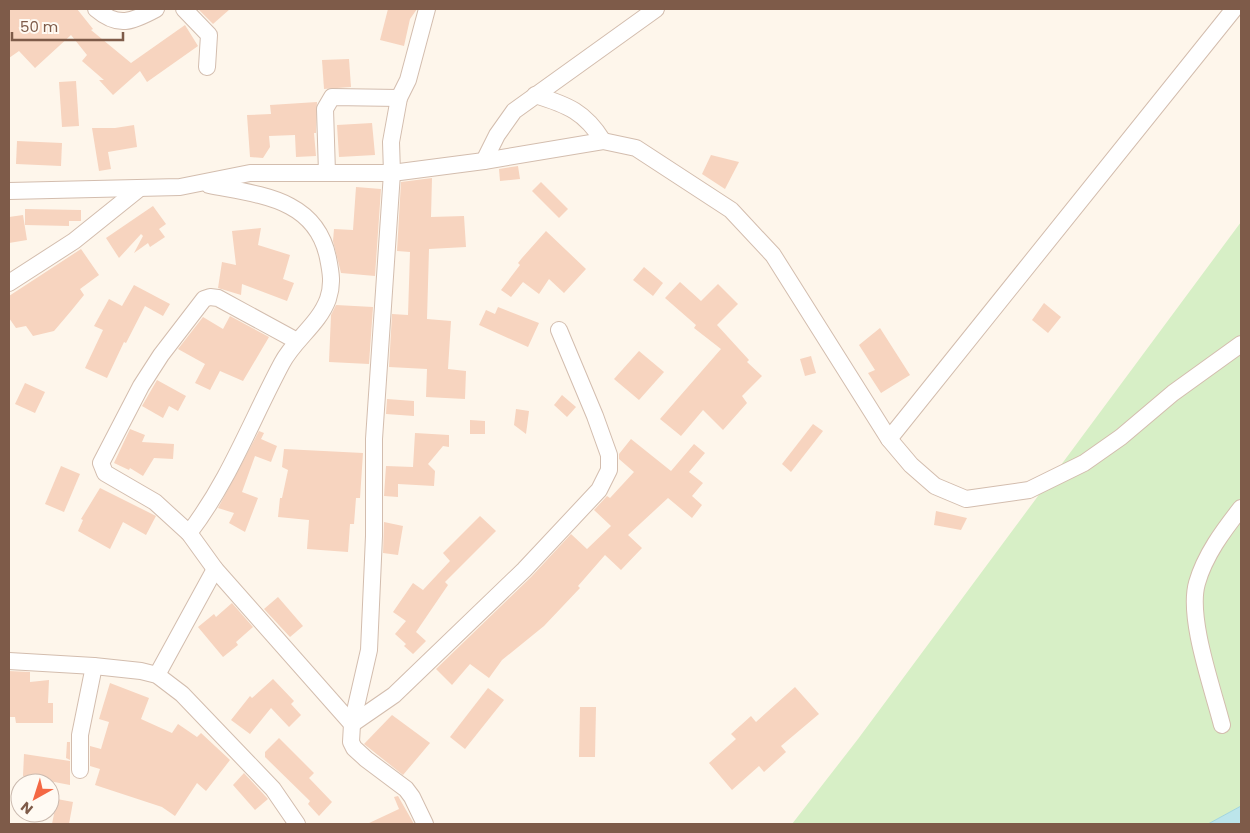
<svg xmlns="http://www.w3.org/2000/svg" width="1250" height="833" font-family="Poppins,sans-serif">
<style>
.green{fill:#d7efc6}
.water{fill:#bce5eb;stroke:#a1d6de}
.building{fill:#f7d4bf}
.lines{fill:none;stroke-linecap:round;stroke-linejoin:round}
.street-casing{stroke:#d3bdae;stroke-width:18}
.street{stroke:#fff;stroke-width:16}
</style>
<rect width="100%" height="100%" fill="#fef6eb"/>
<!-- green -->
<path class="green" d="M1241 222V806L1208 824H792L858 739Z"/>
<!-- water -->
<path class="water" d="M1241 806V824H1208Z"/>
<!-- building -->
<g class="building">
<path d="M9 9H77L93 29 91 30 131 63 185 25 198 46 147 82 140 71 113 95 99 80H104L82 61 87 55 71 35 35 68 19 51 9 58Z"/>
<path d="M198 9H230L213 24Z"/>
<path d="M388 9H417L410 19 404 46 380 40Z"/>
<path d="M349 59 351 87 324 89 322 60Z"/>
<path d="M76 81 79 126 62 127 59 82Z"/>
<path d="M317 102 316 133H314L316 156 296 157 295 135 269 136 270 147 263 158 250 157 247 115 271 114 270 105Z"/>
<path d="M372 123 375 155 339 157 337 125Z"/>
<path d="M134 125 137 147 108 152 111 169 99 171 92 128H115Z"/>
<path d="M17 141 62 143 61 166 16 164Z"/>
<path d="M711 155 739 162 725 189 702 174Z"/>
<path d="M518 166 520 179 500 181 499 169Z"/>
<path d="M432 178 431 217 464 216 466 247 429 249 427 319 451 321 448 369 466 371 465 399 426 397 427 369 389 367 392 314 408 315 410 252 397 251 401 182Z"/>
<path d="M541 182 568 209 559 218 532 191Z"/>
<path d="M356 187 381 189 375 276 341 273 333 241 334 229 353 230Z"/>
<path d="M153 206 166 224 159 229 165 237 150 247 148 243 134 253 143 236 141 234 119 258 106 238Z"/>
<path d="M25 209 81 210V221H69V226L25 225Z"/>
<path d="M23 215 27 240 9 243V217Z"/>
<path d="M261 228 258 245 290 255 283 279 294 283 287 301 242 284 241 295 218 288 222 262 236 265 232 231Z"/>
<path d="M546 231 586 269 564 293 549 279 539 294 523 282 511 297 501 290 520 265 518 263 522 258Z"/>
<path d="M81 249 99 275 80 289 84 295 71 311 54 331 33 336 26 326 16 328 9 318V296Z"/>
<path d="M644 267 663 283 653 296 633 280Z"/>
<path d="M680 282 701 301 718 284 738 304 717 325 749 360 747 362 762 376 742 396 747 403 723 430 703 410 681 436 660 419 721 349 694 328 696 325 665 298Z"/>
<path d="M134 285 170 304 163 316 145 306 126 343 124 342 107 378 85 368 103 330 94 326 109 299 122 306Z"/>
<path d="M1044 303 1061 317 1048 333 1032 320Z"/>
<path d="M336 305 373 307 369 364 329 362 331 315Z"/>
<path d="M498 307 539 323 528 347 479 325 486 310 495 314Z"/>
<path d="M230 316 269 337 243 381 220 371 210 390 195 383 205 364 178 349 203 317 223 329Z"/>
<path d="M880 328 910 375 881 393 868 373 875 370 859 345Z"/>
<path d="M639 351 664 372 639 400 614 379Z"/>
<path d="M811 356 816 373 805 376 800 359Z"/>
<path d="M157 380 186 396 178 411 169 406 163 418 142 406Z"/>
<path d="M25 383 45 392 35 413 15 404Z"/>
<path d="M562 395 576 407 567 417 554 405Z"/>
<path d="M387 399 414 401V416L386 414Z"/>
<path d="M516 409 529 411 526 434 514 425Z"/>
<path d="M470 420 485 421V434H470Z"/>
<path d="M813 424 823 431 791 472 782 464Z"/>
<path d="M130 429 145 435 142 442 174 444 173 459 154 458 143 476 130 468 129 470 114 463Z"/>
<path d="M259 431 264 433 261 439 277 446 271 462 255 456 242 492 258 498 245 532 229 523 234 513 218 508Z"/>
<path d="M415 433 449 435V447L443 446 428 464 435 471 434 486 398 484V497L384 496 386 466 413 467Z"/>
<path d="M631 439 671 471 694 444 705 453 689 472 703 483 692 496 702 505 692 518 668 498 628 535 642 548 621 570 605 555 578 586 580 588 544 626 502 660 489 678 470 664 452 685 436 669 531 577 571 534 587 549 611 526 594 510 607 496 610 498 634 472 619 459V454Z"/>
<path d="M284 449 363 453 360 498H356L354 524H350L348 552 307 549 309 520 278 517 280 498H282L288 470 282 467Z"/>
<path d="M61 466 80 474 64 512 45 504Z"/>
<path d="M100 488 156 516 146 535 123 522 110 549 78 531 83 520 81 519Z"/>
<path d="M936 511 967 518 961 530 934 525Z"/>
<path d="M480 516 496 531 445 582 448 585 416 632 426 641 413 654 404 646 406 644 395 634 406 621 393 612 413 583 423 590 450 561 443 553Z"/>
<path d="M384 522 403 526 398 555 383 553Z"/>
<path d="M278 597 303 626 290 637 264 609Z"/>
<path d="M232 603 253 627 236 642 238 645 223 657 198 627 214 614 216 617Z"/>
<path d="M9 671 30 672V682L49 680 48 703H53V723H16L15 717H9Z"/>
<path d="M273 679 294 701 291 704 301 715 289 727 271 708 250 734 231 720 250 696 252 698Z"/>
<path d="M110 683 149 698 141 719 172 733 178 724 197 737 201 733 230 760 206 791 197 783 175 816 162 807 95 785 100 769 90 766V746L101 749 109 722 99 719Z"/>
<path d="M795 687 819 714 781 746 786 752 764 772 759 766 732 790 709 763 736 739 731 734 751 716 756 722Z"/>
<path d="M488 688 504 700 465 749 450 737Z"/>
<path d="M580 707H596L595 757H579Z"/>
<path d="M392 715 430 743 403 775 364 744Z"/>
<path d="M279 738 314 773 309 778 332 802 319 816 308 804 310 801 265 757V752Z"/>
<path d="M67 742H70V760L66 758Z"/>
<path d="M24 754 70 761V785L23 776Z"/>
<path d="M244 773 268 799 255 810 233 785Z"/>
<path d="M398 796 414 824H367L399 809 394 797Z"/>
<path d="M57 799 73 802 69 824H52Z"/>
</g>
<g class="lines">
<defs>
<g id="street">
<path d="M96 9C118 28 132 22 156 9"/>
<path d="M184 9 209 35 207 67"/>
<path d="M535 95C568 105 585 112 603 141"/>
<path d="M484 161 497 135 514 111 656 9"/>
<path d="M327 173 325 109 332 97 399 98"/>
<path d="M9 191 180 187 250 173H392L484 161 603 141 636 148 731 210 773 255 889 439 911 465 935 486 966 499 1029 490 1084 463 1121 437 1173 393 1241 344"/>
<path d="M9 283 74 241 140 188"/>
<path d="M297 341 218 298 210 297 204 299 161 355 141 386 101 463 105 473 155 502 189 533 215 569 352 724"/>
<path d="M889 439 1234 9"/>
<path d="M189 533C229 481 251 421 282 363 294 340 319 324 328 299 333 284 331 273 328 258 316 198 259 195 209 185"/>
<path d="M9 661 94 666 141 671 157 675 182 694 273 789 297 824"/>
<path d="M157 675 215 569"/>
<path d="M352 724 394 695 524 570 599 490 609 470V455L595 416 559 330"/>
<path d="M1222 725C1213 689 1187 618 1197 583 1205 555 1223 531 1241 508"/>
<path d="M80 770V735L94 666"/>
<path d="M425 824 412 797 406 789 366 759 354 748 351 742 352 724 369 650 374 536V439L392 173 391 142 399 98 408 80 427 9"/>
</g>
</defs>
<!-- street casing -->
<use href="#street" class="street-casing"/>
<!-- street -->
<use href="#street" class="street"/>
</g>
<!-- border -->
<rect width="1250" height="833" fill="none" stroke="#7e5b49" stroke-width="20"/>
<!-- north arrow -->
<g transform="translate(35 798) rotate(219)"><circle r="24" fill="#fffaf3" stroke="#cbbaaf"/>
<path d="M0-4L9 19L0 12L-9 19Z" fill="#f46844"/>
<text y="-8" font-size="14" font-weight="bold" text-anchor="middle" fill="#7e5b49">N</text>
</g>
<!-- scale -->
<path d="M12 32v8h111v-8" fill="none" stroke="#7e5b49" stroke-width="2.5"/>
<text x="20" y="32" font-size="15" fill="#7e5b49" stroke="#fffaf3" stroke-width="4" paint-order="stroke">50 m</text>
</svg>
